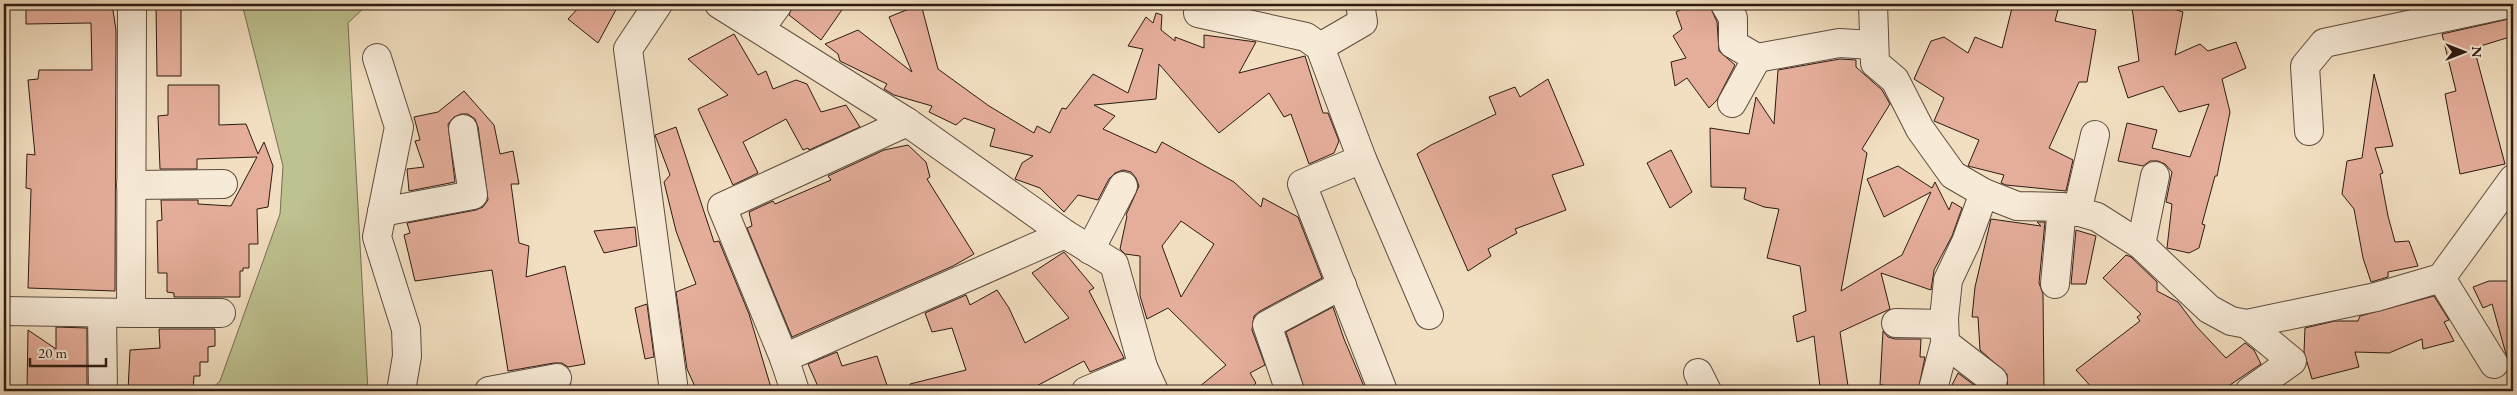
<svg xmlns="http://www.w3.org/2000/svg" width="2517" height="395" font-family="'EB Garamond',serif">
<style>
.green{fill:#bec190;stroke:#756e52}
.building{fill:#e5ae9b;stroke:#2c1b13;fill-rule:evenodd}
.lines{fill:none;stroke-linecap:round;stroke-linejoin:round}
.minor-casing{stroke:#5e4c3e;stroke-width:30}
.minor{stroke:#f7ead7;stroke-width:28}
</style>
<rect width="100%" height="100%" fill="#f2dfc1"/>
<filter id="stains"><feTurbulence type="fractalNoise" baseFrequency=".004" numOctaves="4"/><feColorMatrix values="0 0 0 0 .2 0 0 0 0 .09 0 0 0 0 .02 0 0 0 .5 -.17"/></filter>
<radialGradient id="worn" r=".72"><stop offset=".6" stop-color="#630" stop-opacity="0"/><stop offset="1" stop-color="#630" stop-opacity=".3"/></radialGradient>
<!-- green -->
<path class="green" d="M242 4H368L348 23 368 391H209L220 381 280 214 283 166Z"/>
<!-- building -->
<g class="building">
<path d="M26 4H112L116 30 115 291 28 288 31 189 26 188 27 154 35 155 28 80 38 79 39 70H92L91 23 26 24Z"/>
<path d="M156 4H181V76H157Z"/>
<path d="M582 4H619L598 43 568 19Z"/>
<path d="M793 4H846L821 40 789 15Z"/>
<path d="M921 4 938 69 989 106 1034 133 1037 126 1050 133 1062 108 1066 109 1093 74 1128 93 1143 49 1128 46 1146 17 1153 23 1156 13 1162 15 1161 30 1175 41V37L1204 48V35L1256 42 1239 73 1305 56 1323 113H1328L1339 141 1334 153 1309 164 1291 114 1284 117 1269 93 1219 133 1159 64 1156 99 1094 105 1115 116 1103 129 1156 153 1162 142 1234 182 1261 207 1263 198 1298 217 1322 278 1260 311 1254 316 1252 330 1265 365 1250 373 1256 383 1248 391H1194L1226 365 1168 308 1147 319 1140 296V256L1125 254 1120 249 1127 216 1126 215 1139 186 1136 178 1131 172 1123 170 1115 173 1109 179 1098 200 1078 195 1064 212 1040 188 1015 179 1022 163 1033 156 990 146 995 129 964 118 956 125 929 112 932 106 894 95 884 89 887 84 840 61 838 54 825 44 858 30 912 72 889 17ZM1181 221 1214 244 1181 297 1162 246Z"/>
<path d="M1692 4H1709L1717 22 1719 51 1735 65 1717 100 1709 108 1687 78 1675 86 1671 62 1686 58 1673 36 1682 29 1676 12Z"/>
<path d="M2013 4 2058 10 2055 21 2096 30 2087 82H2079L2049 148 2073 160 2066 191 2006 185 2001 183 2004 175 1968 166 1979 140 1934 121 1944 98 1914 79 1931 41 1944 37 1968 53 1975 37 2002 48Z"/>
<path d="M2144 4H2159L2183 12 2175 55 2200 44 2208 51 2236 42 2246 68 2222 79 2230 112 2217 176H2215L2202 224 2205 225 2199 248 2189 253 2167 248 2172 204 2166 202 2172 172 2165 164 2158 161H2150L2143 166 2118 161 2127 123 2157 130 2152 148 2190 157 2209 104 2179 112 2163 86 2128 98 2118 67 2139 61 2132 7Z"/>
<path d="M2513 18V36L2474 48 2505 164 2460 174 2445 94 2456 91 2442 34Z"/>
<path d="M734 34 758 75 766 71 773 89 796 80 807 84 821 112 846 105 860 127 809 150 808 148 803 150 786 119 743 142 758 173 733 185 698 109 728 95 688 59Z"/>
<path d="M1840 59 1856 60V67L1882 90 1890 104 1862 149 1867 153 1841 291 1902 255 1931 192 1884 217 1867 179 1898 166 1932 188 1935 182 1949 210 1952 202 1962 208 1952 236 1934 270 1931 290 1881 273 1890 309 1840 332 1848 386 1820 387 1814 336 1797 342 1793 316 1806 311 1800 266 1767 258 1779 209 1764 207 1744 199 1746 188 1711 187 1710 128 1749 134 1756 97 1774 124 1778 70Z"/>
<path d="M2374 74 2393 146 2375 148 2383 173 2380 174 2388 216 2395 242 2409 241 2418 266 2388 272V277L2371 282 2363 258 2354 209 2342 194 2347 161 2362 158Z"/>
<path d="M1548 79 1584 165 1552 175 1566 210 1515 229 1517 233 1488 249 1491 256 1468 271 1417 154 1431 145 1496 114 1489 97 1515 87 1520 97Z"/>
<path d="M168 85H219V125L246 124 258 154 264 142 273 166 268 207 257 209 258 244H249V268H243V271H240V297H174V293L167 292V273H158L157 221 162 220 161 200H198V204L231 206 257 157 197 159V169H160L158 116 168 115Z"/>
<path d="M464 91 494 125 500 154 513 151 519 184H511L519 243 529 246 526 277 565 266 585 364 568 367 562 363H554L508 371 492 270 415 281 404 235 410 233 407 223 476 210 483 207 488 200 478 127 475 119 468 114H461L454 117 448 124 455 182 409 191 407 169 424 167 415 141 420 140 414 117 438 112Z"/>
<path d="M676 127 714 242 719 241 749 314 772 391H697L687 369 676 292 696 284 676 231 664 182 670 175 655 135Z"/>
<path d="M908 145 926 162 930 177 927 179 974 254 953 266 792 337 747 228 752 226 749 212 773 201 775 204 831 180 828 176 884 150Z"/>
<path d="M1671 150 1692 192 1670 208 1647 163Z"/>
<path d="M1991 219 2041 226 2037 222H2045L2039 283 2043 294 2044 391H2008L2007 374 1980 350 1978 317H1972L1975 287Z"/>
<path d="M635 227 637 246 604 253 594 231Z"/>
<path d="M2076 230 2096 236 2086 284H2071Z"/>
<path d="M1064 252 1094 288 1089 291 1124 358 1090 372 1084 361 1027 391H910V384L966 370 952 328 932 332 925 313 966 295 970 305 997 290 1009 308 1025 343 1069 318 1032 273Z"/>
<path d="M2126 255 2131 257 2157 282V291L2178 302 2196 326 2226 358 2245 343 2254 350 2261 364 2221 391H2095L2076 370 2140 321 2137 317 2141 314 2103 278Z"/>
<path d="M2489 281H2513V358L2508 359 2506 354 2492 304 2483 308 2473 287Z"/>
<path d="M2434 296 2449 320 2444 322 2454 341 2423 349 2422 339 2389 353 2355 352 2359 367 2312 379 2304 352 2305 328 2335 321H2358L2360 316Z"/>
<path d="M647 304 654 357 645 359 635 308Z"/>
<path d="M1333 307 1344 339 1366 391H1305L1286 332Z"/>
<path d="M56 327 87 328V391H27L28 330 56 349Z"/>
<path d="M159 329H215V346L208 347V362H200V376H194L193 391H128L130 350 160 348Z"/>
<path d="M1883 331 1888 337 1895 339H1921L1920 357H1925L1918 391H1883V385H1880Z"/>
<path d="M837 352 842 366 877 356 889 391H820L808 364Z"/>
<path d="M1958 373 1982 391H1949Z"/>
</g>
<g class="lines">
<defs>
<g id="minor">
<path d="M658 4 628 49 674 391"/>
<path d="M719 4 907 122 1065 234 1114 264 1143 367 1154 391"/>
<path d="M1725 4 1733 18V44L1757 58 1839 43 1874 45"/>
<path d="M1873 4 1875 63 1895 80 1920 129 1953 175 1984 193 2017 206 2062 207 2097 217 2141 245 2209 309 2231 321 2247 324 2376 297 2441 278 2513 179"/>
<path d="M1198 13 1306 37 1320 47 1362 159 1429 315"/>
<path d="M760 29 778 4"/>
<path d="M1320 47 1363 22 1360 4"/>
<path d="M377 58 399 127 377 237 406 329 407 356 401 391"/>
<path d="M1732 103 1757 58"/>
<path d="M2309 131 2305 66 2324 43 2507 4"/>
<path d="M1362 159 1302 184 1383 391"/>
<path d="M131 185 223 184"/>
<path d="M382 212 473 195 463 129"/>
<path d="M2077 212 2095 135"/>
<path d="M2141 245 2155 176"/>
<path d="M1090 250 1123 186"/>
<path d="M2441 278 2494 364"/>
<path d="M2055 284 2062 207"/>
<path d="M4 311 131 313 132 4"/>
<path d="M102 313 103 391"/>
<path d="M131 313H221"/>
<path d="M1896 323 1944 324"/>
<path d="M2247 324 2292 361 2250 391"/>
<path d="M1945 343 1993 380"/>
<path d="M784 358 1065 234"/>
<path d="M1698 373 1707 391"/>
<path d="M1933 389 1945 343 1944 318 1948 280 1966 242 1984 193"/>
<path d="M489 391 557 378"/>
<path d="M795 391 784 358 722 207 907 122"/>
<path d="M1086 391 1143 367"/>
<path d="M1290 391 1267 325 1342 285"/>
</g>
</defs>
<!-- minor casing -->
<use href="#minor" class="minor-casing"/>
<!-- minor -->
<use href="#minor" class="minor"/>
</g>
<!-- margin -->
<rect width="2517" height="395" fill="none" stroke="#f2dfc1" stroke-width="20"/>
<rect x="5" y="5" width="2507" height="385" fill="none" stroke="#2c1b13" stroke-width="2.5"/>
<rect x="10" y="10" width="2497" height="375" fill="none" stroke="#2c1b13"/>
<!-- north arrow -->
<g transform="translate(2464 52) rotate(90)" stroke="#f7ead7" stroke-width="4" paint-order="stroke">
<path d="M0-4L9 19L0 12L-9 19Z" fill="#2c1b13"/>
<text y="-8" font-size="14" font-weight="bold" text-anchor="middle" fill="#2c1b13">N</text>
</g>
<!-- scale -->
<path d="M30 358v8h76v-8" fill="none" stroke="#2c1b13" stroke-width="2.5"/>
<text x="38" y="358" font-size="15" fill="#2c1b13" stroke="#f7ead7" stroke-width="4" paint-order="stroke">20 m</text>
<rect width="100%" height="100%" filter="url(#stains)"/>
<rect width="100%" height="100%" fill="url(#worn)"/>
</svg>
